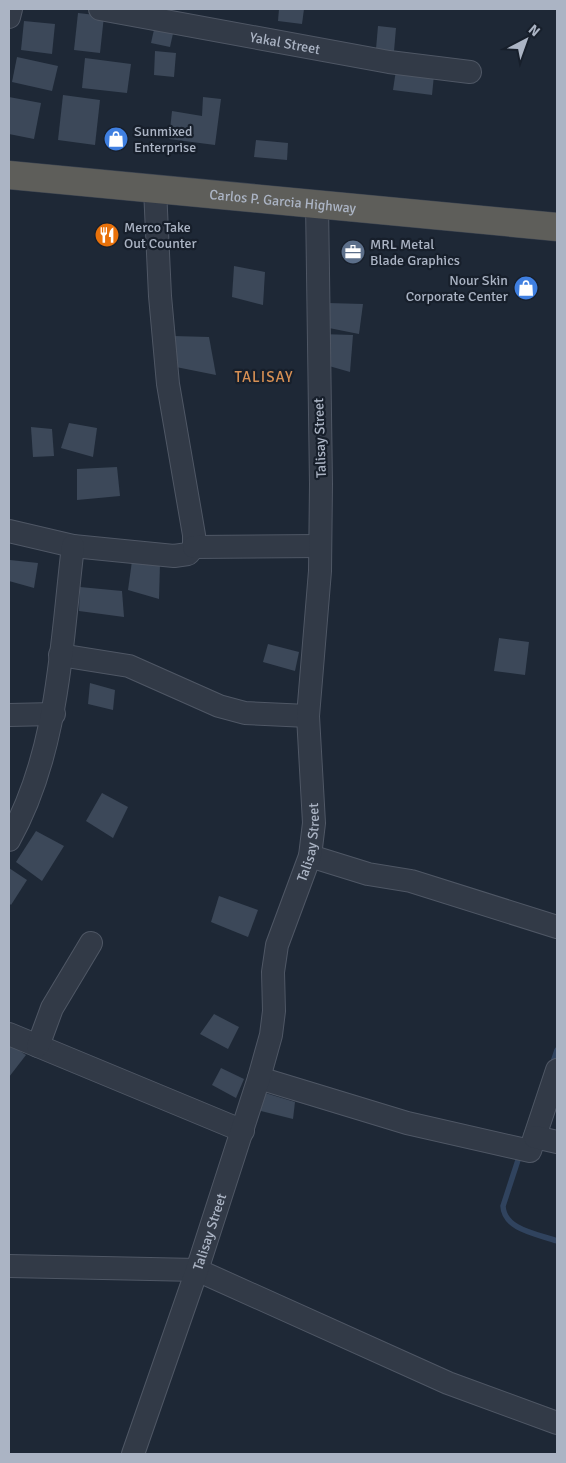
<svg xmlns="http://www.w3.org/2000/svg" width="566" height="1463" font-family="Signika,sans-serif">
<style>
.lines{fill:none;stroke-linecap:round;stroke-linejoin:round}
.stream{stroke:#30435e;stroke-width:5.5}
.building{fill:#3c4859}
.minor-casing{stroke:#4f5765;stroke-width:24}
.trunk-casing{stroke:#3c4451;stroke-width:29}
.minor{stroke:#323a47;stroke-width:22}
.trunk{stroke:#5e5e5a;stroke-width:28}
.labels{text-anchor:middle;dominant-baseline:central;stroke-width:4.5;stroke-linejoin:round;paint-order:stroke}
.street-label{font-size:14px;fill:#abb4c4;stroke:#171f2b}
.poi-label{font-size:14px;fill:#abb4c4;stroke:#171f2b;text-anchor:start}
.neighbourhood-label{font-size:15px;letter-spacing:1px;fill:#d79054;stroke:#171f2b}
</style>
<rect width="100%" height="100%" fill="#1e2836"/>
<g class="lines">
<!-- stream -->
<g class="stream">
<path d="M552 1065 557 1050"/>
<path d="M520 1154 503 1206C504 1230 538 1234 557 1241"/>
</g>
</g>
<!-- building -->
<g class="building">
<path d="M279 9H304L302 24 278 21Z"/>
<path d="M78 13 104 16 100 53 74 50Z"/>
<path d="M24 21 55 24 52 54 21 50Z"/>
<path d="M155 25 174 29 170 47 151 43Z"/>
<path d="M378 26 396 28 394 51 376 49Z"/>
<path d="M155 51 176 53 174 77 154 75Z"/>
<path d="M17 57 58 66 52 91 12 82Z"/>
<path d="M85 58 131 64 127 93 82 88Z"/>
<path d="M396 70 434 75 432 95 393 90Z"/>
<path d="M63 95 100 100 95 145 58 140Z"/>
<path d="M9 97 41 103 34 139 9 134Z"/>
<path d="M203 97 221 99 215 145 169 139 172 111 202 116Z"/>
<path d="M256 140 288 143 287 160 254 157Z"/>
<path d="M234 266 265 272 263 305 232 297Z"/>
<path d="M328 303 363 304 359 334 329 328Z"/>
<path d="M320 334 353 335 350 372 322 364Z"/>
<path d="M173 336 209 337 216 375 176 367Z"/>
<path d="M69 423 97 428 93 457 61 448Z"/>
<path d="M31 427 52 429 54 456 33 457Z"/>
<path d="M117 467 120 496 77 500V469Z"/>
<path d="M10 560 38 563 34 588 9 581Z"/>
<path d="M132 561 160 563 159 599 128 590Z"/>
<path d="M80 587 122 591 124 617 79 611Z"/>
<path d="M499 638 529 642 525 675 494 671Z"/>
<path d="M268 644 299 652 295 671 263 662Z"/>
<path d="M90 683 115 690 113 710 88 704Z"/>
<path d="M102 793 128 807 113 838 86 821Z"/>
<path d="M36 831 64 846 42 881 16 862Z"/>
<path d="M9 868 27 880 11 905 9 903Z"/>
<path d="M219 896 258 910 248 937 211 922Z"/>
<path d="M214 1014 239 1027 228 1049 200 1034Z"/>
<path d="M9 1044 26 1055 9 1077Z"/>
<path d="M221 1068 244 1079 236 1098 212 1085Z"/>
<path d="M262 1092 295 1102 293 1119 257 1110Z"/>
</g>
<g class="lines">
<defs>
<g id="minor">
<path id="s1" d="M100 9 389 62 470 72"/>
<path d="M9 17 11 9"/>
<path d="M9 531 73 546 174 556 188 554 194 547V535L168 384 160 296 155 189"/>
<path d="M194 547 320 546"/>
<path d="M60 655 129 666 219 706 245 713 308 716"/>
<path d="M9 715 54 714"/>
<path d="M9 840C59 751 61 645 73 546"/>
<path d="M310 856 368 874 411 881 557 927"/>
<path d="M9 1034 243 1131"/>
<path d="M38 1046 52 1008 91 943"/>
<path d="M259 1078 407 1123 530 1151 557 1070"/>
<path d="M535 1137 557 1142"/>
<path d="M9 1266 197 1270 448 1383 557 1423"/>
<path id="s2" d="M133 1454 197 1270 259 1078 271 1035 274 1011 273 972 277 945 310 856 314 823 308 716 320 571 321 484 317 203"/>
</g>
<g id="trunk">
<path id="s3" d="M9 175 557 227"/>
</g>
</defs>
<!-- minor casing -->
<use href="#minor" class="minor-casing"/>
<!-- trunk casing -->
<use href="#trunk" class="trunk-casing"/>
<!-- minor -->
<use href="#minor" class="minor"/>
<!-- trunk -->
<use href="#trunk" class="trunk"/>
</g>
<!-- icons -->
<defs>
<symbol id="shop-disc" viewBox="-11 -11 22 22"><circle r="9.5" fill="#3f7fe0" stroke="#171f2b"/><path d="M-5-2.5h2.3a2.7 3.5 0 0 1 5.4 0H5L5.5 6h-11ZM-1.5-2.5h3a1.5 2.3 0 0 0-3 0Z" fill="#fff"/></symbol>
<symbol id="restaurant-disc" viewBox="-11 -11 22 22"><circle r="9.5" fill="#e8710a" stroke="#171f2b"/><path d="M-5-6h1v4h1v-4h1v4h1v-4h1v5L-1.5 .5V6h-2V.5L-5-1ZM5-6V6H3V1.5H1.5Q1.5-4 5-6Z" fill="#fff"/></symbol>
<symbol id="office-disc" viewBox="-11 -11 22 22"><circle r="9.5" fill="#5c6f8a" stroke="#171f2b"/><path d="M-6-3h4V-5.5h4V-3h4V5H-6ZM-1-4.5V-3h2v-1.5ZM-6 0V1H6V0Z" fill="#fff"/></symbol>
</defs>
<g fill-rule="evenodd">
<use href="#shop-disc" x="102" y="125" width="28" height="28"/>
<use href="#restaurant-disc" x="93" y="221" width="28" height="28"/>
<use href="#office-disc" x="339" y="238" width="28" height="28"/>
<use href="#shop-disc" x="512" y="274" width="28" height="28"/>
</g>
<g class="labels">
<!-- street labels -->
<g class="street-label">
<text stroke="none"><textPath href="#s1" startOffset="188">Yakal Street</textPath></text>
<text stroke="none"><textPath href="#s3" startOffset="275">Carlos P. Garcia Highway</textPath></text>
<text transform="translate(320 438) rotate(-92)">Talisay Street</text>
<text stroke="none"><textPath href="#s2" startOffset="640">Talisay Street</textPath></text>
<text stroke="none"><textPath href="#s2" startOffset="235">Talisay Street</textPath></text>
</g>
<!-- poi labels -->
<g class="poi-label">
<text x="134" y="131">Sunmixed<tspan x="134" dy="16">Enterprise</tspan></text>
<text x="124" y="227">Merco Take<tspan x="124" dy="16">Out Counter</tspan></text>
<text x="370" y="244">MRL Metal<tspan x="370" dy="16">Blade Graphics</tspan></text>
<text x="508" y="280" text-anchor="end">Nour Skin<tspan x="508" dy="16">Corporate Center</tspan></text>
</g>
<!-- neighbourhood labels -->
<g class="neighbourhood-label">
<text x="264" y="377">TALISAY</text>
</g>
</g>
<!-- border -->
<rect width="566" height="1463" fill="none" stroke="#abb4c4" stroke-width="20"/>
<!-- north arrow -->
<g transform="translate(526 40) rotate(41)" stroke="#171f2b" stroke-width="4" paint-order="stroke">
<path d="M0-4L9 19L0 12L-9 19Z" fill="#abb4c4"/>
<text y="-8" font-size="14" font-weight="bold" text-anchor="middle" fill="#abb4c4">N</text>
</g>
</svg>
